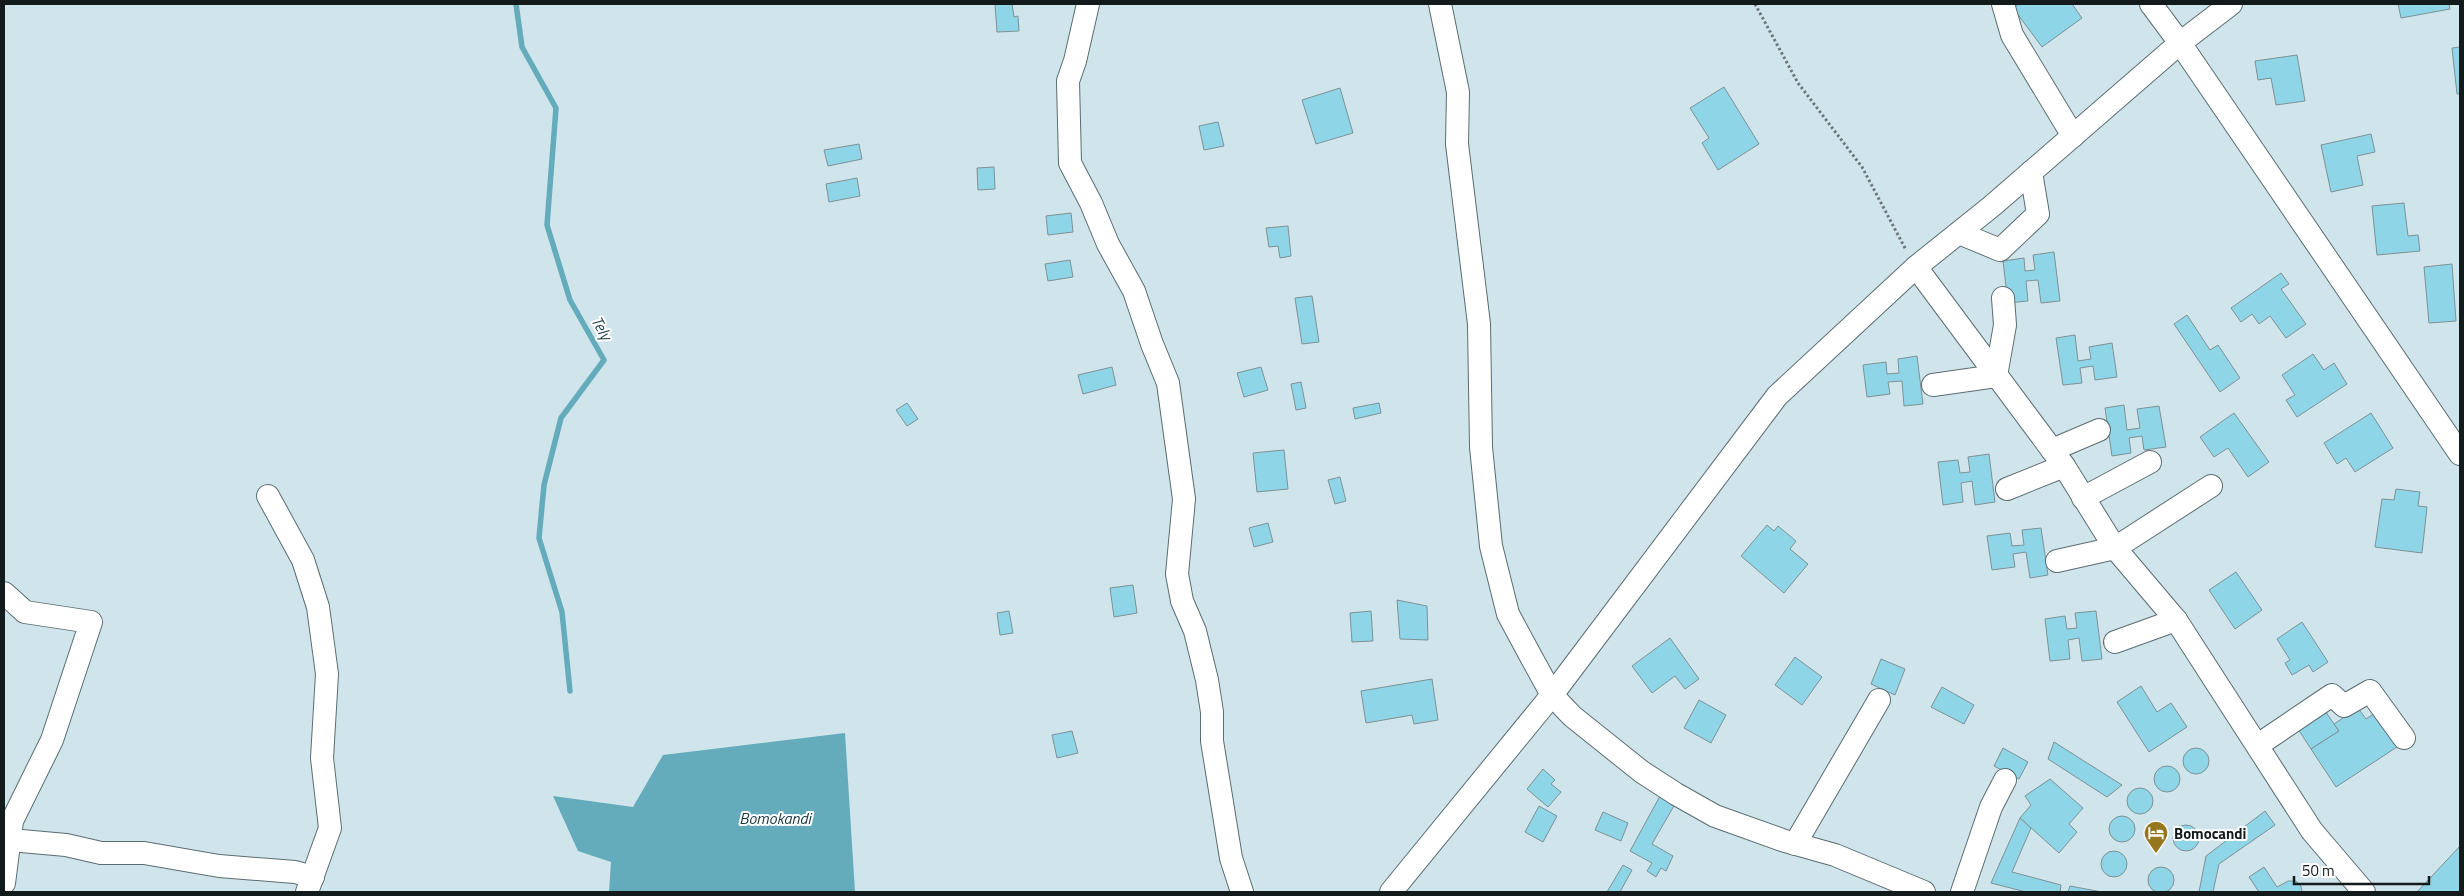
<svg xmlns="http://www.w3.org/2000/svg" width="2464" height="896" font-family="'Titillium Web',sans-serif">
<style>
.water{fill:#64abbc}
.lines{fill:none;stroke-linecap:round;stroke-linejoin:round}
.stream{stroke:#64abbc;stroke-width:5.5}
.building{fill:#8ed6e7;stroke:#7e9196}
.minor-casing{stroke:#5a6d71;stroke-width:24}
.path{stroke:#6a787c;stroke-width:3;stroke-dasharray:2.5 2.5;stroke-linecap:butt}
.minor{stroke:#fff;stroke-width:22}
.labels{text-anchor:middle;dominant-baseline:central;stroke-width:4;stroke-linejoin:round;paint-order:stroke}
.poi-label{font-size:15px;font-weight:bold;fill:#121a1c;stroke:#fff;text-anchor:start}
.water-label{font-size:16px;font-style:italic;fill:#183a42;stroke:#fff}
</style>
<rect width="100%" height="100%" fill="#d0e5eb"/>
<!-- water -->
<path class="water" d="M845 733 855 892H609L611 862 578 851 553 796 633 807 663 755Z"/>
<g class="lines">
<!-- stream -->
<path class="stream" d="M516 4 522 47 556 108 547 225 570 300 604 360 561 418 544 485 539 538 562 612 570 691"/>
</g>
<!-- building -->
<g class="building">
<path d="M995 4H1012L1014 17 1018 16 1019 31 997 32Z"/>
<path d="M2019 4H2072L2082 18 2042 47 2013 8Z"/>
<path d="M2398 4H2449L2450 9 2401 18Z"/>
<path d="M2460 47V94H2457L2452 48Z"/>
<path d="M2297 55 2305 101 2276 105 2271 78 2258 80 2255 61Z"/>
<path d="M1724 87 1759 144 1718 170 1702 143 1709 138 1690 108Z"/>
<path d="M1340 88 1353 133 1316 144 1302 100Z"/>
<path d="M1218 122 1224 146 1204 150 1199 126Z"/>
<path d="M2371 134 2375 152 2357 156 2363 185 2331 192 2321 145Z"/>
<path d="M859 144 862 159 828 166 824 150Z"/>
<path d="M994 167 995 189 978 190 977 168Z"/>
<path d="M857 178 860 196 829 202 826 184Z"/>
<path d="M2404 203 2408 236 2418 235 2420 251 2377 255 2372 206Z"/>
<path d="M1071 213 1073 232 1048 235 1046 216Z"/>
<path d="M1288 226 1291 256 1280 258 1278 246 1269 247 1266 228Z"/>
<path d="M2054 252 2060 301 2041 303 2038 280 2026 281 2028 301 2008 303 2003 261 2024 258 2025 271 2035 270 2033 255Z"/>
<path d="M1070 260 1073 277 1048 281 1045 264Z"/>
<path d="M2452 264 2456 321 2429 323 2424 267Z"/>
<path d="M2281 273 2289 284 2281 289 2306 324 2286 338 2270 316 2259 324 2252 314 2241 322 2231 308Z"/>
<path d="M1312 296 1319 342 1302 344 1295 298Z"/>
<path d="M2187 315 2210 350 2218 345 2240 378 2220 392 2174 324Z"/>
<path d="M2075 335 2078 361 2091 359 2089 347 2112 343 2117 377 2095 380 2093 366 2080 368 2082 383 2063 385 2056 338Z"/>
<path d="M2313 354 2324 370 2334 363 2347 384 2297 417 2286 400 2295 395 2282 375Z"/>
<path d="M1917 356 1923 404 1904 406 1902 381 1888 382 1890 394 1867 397 1863 365 1886 362 1887 374 1899 373 1898 359Z"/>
<path d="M1112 367 1116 385 1083 394 1078 375Z"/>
<path d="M1261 367 1268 390 1244 397 1237 373Z"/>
<path d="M1301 382 1306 408 1296 410 1291 384Z"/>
<path d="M907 403 918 419 907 426 896 410Z"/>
<path d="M1379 403 1381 413 1355 419 1353 408Z"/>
<path d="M2124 405 2127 430 2140 428 2137 409 2159 406 2166 447 2144 450 2142 436 2129 438 2131 453 2112 456 2105 408Z"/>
<path d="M2234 413 2269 462 2248 477 2228 448 2214 457 2200 437Z"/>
<path d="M2371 413 2393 448 2355 472 2346 458 2337 464 2324 443Z"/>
<path d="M1284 450 1288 489 1257 492 1253 453Z"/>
<path d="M1989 454 1995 502 1975 505 1972 481 1961 483 1963 502 1943 505 1938 462 1958 460 1960 473 1970 472 1968 457Z"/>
<path d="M1340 477 1346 501 1335 504 1328 480Z"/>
<path d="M2396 489 2420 492 2418 506 2427 507 2422 553 2375 547 2382 499 2394 500Z"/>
<path d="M1268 523 1273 542 1254 547 1249 528Z"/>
<path d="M1767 525 1774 531 1778 526 1796 541 1790 549 1808 564 1784 593 1741 556Z"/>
<path d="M2041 528 2048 575 2030 578 2026 552 2013 554 2015 567 1992 570 1987 536 2010 533 2012 546 2024 545 2022 530Z"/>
<path d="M2236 572 2262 610 2235 629 2209 590Z"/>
<path d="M1133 585 1137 613 1114 617 1110 588Z"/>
<path d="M1397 600 1427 606 1428 640 1400 639Z"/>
<path d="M1009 611 1013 633 1000 635 997 613Z"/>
<path d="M1371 611 1373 641 1352 642 1350 613Z"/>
<path d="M2096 611 2102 659 2082 661 2079 638 2068 640 2070 659 2050 661 2045 619 2065 616 2067 629 2077 628 2075 613Z"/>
<path d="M2302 622 2328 662 2313 672 2309 665 2292 675 2285 663 2290 660 2277 639Z"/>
<path d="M1670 638 1699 679 1685 689 1675 676 1652 693 1632 666Z"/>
<path d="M1795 657 1822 677 1802 705 1775 685Z"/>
<path d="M1881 659 1905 669 1895 695 1871 684Z"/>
<path d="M1432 679 1438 720 1414 724 1412 715 1366 723 1361 691Z"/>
<path d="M2141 686 2157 712 2171 703 2187 727 2149 752 2117 702Z"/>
<path d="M1942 687 1974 705 1964 724 1931 707Z"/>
<path d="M1699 700 1726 715 1711 743 1684 728Z"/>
<path d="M2323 708 2339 731 2311 749 2296 726Z"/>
<path d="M2358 708 2366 719 2378 711 2400 745 2336 787 2311 749 2339 731 2334 724Z"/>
<path d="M1072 731 1078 753 1057 758 1052 735Z"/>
<path d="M2054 742 2122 785 2107 797 2048 759Z"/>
<path d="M2003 748 2028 762 2019 779 1994 766Z"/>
<circle cx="2196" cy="761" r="13"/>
<circle cx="2167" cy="779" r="13"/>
<path d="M1543 769 1555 780 1551 784 1561 792 1548 807 1527 789Z"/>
<path d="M2050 779 2083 808 2069 824 2077 832 2059 853 2020 818 2031 805 2025 796Z"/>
<circle cx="2140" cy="801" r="13"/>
<path d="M1660 796 1675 804 1652 844 1673 856 1666 871 1661 868 1656 877 1647 871 1652 863 1630 851Z"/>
<path d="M1539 806 1557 816 1543 842 1525 832Z"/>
<path d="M2265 811 2275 825 2219 864 2213 892H2199L2206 856Z"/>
<path d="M1603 812 1628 823 1621 841 1595 830Z"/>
<circle cx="2122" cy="829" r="13"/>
<path d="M2020 818 2031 828 2012 872 2061 885 2060 892H2026L1991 883Z"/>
<circle cx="2186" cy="838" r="13"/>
<path d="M2460 846V892H2417Z"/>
<circle cx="2114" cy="864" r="13"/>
<path d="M1623 865 1632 870 1620 892H1607Z"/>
<path d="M2264 867 2277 887 2288 881H2296L2301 886 2302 892H2259L2249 877Z"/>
<circle cx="2161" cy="880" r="13"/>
<path d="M2070 886 2102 892H2068Z"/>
</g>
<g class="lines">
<defs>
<g id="minor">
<path d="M1088 4 1075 61 1068 81 1070 163 1091 203 1108 244 1134 291 1152 344 1168 383 1184 499 1177 574 1182 601 1195 631 1207 680 1212 712V741L1231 858 1242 892"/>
<path d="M1440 4 1458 92 1457 144 1479 324 1481 447 1491 546 1508 614 1529 653 1552 695 1572 716 1642 772 1676 794 1715 816 1785 841 1835 855 1924 892"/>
<path d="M2003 4 2012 35 2073 136"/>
<path d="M2151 4 2180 43 1992 206 1916 267 2064 466 2115 548 2176 620 2312 831 2364 892"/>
<path d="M2231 4 2180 43 2460 454"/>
<path d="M1959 233 2000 250 2038 214 2031 172"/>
<path d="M1933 385 1996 376 2005 325 2003 298"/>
<path d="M2052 450 2099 430"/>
<path d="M2007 489 2064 466"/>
<path d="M268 496 303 560 318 607 327 674 322 758 330 828 307 892"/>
<path d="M2083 498 2150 462"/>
<path d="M2057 561 2115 548 2211 486"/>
<path d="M4 593 25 612 91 622 52 740 12 821 4 883"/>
<path d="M2115 642 2176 620"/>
<path d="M2258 745 2332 695 2344 706 2370 691 2404 738"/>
<path d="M10 840 66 845 101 853H144L219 866 295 872 313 877"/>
<path d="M1795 844 1879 700"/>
<path d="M1391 892 1552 695 1777 396 1916 267"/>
<path d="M1962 892 1991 807 2005 780"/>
</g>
</defs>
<!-- minor casing -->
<use href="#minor" class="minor-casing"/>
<!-- path -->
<path class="path" d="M1755 4 1798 83 1862 167 1906 250"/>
<!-- minor -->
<use href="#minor" class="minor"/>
</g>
<!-- icons -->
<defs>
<symbol id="hotel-pin" viewBox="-11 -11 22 30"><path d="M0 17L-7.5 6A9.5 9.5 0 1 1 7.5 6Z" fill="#96771f" stroke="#fff"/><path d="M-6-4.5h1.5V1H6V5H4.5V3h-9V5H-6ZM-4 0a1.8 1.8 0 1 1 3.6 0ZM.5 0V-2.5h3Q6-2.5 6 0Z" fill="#fff"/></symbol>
</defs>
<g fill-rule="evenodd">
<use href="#hotel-pin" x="2142" y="819" width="28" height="38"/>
</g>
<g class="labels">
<!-- poi labels -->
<g class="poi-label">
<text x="2174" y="833">Bomocandi</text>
</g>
<!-- water labels -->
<g class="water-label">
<text transform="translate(602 328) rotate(61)">Tely</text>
<text x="775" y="818">Bomokandi</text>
</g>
</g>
<!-- border -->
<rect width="2464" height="896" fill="none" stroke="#121a1c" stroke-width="10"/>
<!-- scale -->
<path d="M2294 876v8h135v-8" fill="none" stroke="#121a1c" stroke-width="2.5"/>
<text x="2302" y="876" font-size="15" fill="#121a1c" stroke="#ffffff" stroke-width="4" paint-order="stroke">50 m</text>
</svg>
